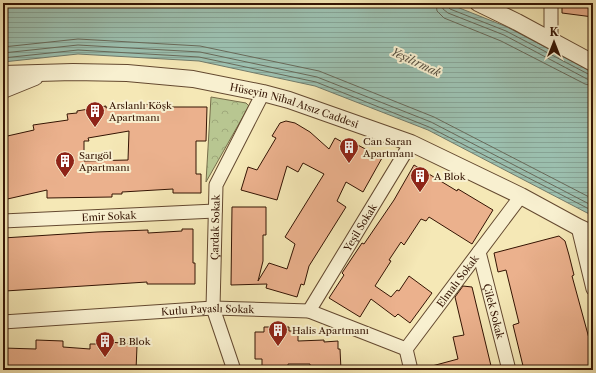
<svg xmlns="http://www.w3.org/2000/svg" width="596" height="373" font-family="'Libre Caslon Text',serif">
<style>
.forest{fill:url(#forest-crowns);stroke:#766d4a}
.water{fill:url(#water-rules);stroke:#727b6b}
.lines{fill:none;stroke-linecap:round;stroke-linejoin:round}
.shore{stroke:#686a5a;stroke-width:1}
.building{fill:#ebb18d;stroke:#341403;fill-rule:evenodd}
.minor-casing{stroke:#644930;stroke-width:15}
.tertiary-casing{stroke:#644930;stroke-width:18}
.minor{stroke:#f8f0d0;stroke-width:13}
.tertiary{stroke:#f8f0d0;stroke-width:16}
.labels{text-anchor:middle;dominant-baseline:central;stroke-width:4;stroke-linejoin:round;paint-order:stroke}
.poi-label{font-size:10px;fill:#341403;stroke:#f8f0d0;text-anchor:start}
.street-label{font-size:10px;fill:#341403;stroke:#f8f0d0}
.water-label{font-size:11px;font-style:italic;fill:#585040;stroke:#f8f0d0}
</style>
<defs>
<pattern id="forest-crowns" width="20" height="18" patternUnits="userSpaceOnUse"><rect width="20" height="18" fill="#b8c691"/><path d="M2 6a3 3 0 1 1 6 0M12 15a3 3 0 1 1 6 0" fill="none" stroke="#9fa97b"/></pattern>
<pattern id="water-rules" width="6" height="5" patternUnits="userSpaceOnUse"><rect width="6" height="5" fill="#9cc0b0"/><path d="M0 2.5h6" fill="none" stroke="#87a496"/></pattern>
</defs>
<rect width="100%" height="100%" fill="#f5e8b6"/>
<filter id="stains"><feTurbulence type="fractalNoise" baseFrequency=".005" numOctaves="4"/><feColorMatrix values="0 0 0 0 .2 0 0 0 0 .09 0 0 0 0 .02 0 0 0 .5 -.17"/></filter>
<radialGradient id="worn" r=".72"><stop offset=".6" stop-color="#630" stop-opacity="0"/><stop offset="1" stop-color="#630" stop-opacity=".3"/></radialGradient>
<!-- forest -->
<path class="forest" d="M211 97 246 103 249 106 206 182Z"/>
<!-- water -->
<path class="water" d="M3 3H447L507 27 593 72V216L428 130 315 86 199 61 78 54 3 62Z"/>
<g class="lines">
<!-- shore -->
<g class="shore">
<path d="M436 3 437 11 444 18 501 41 585 84 593 86"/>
<path d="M442 3 443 9 448 13 504 35 587 79 593 80"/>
<path d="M447 3V6L450 9 506 31 590 75H593"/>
<path d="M3 47 78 39 200 46 319 71 434 117 593 199"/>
<path d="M3 53 78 45 200 52 317 77 431 122 593 206"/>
<path d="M3 58 78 50 199 57 316 82 429 127 593 211"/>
</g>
</g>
<!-- building -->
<g class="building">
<path d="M562 3H593V17L562 13Z"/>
<path d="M130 104 168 105V107H207L206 141H196V174H201V193H173V189L122 192V194H112V197L47 198V190L3 200V137L34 130 33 125 68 120 67 114 77 113V111L106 106V108L130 105ZM129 131 128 160 84 161V141H89L88 138Z"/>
<path d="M286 121 295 123 310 132 329 149 335 138 353 148 356 144 382 158 363 192 346 182 337 201 346 207 309 266 304 285 301 284 297 297 266 288 267 284 231 285 232 207H266V235H263V261L258 281 269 263 287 269 295 244 285 237 324 174 303 163 298 172 287 166 277 200 241 190 248 167 257 170 276 138 272 136 280 123Z"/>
<path d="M414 165 457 191 458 189 493 210 472 244 429 217 426 221 421 219 404 245 401 242 389 260 391 261 375 286 391 297 397 290 399 291 409 276 432 293 410 323 398 314 395 317 371 299 360 317 329 298 344 275 342 273 362 243 364 244 394 200Z"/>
<path d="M182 229H193V263H195V284H147V282L5 291 3 238 97 232 148 230V233L182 231Z"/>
<path d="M559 236 565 241 569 255 574 275 572 276 593 353V370H524L513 325 519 323 506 270 498 272 494 253Z"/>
<path d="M463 286 472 287 492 370H432V366L458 359 453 337 464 335 455 297Z"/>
<path d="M264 327H289V331H298V341L324 340V342L338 341V349H340L341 370 310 369V364H288V370H262V359H255V332H264Z"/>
<path d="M36 340 63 341V347L90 349V344H101V341L130 344V346H137L136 370H3V348L36 349Z"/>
</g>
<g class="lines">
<defs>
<g id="minor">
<path d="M551 3V41"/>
<path id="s1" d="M3 221 215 211"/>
<path d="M578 227 593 289"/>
<path id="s2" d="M479 252 509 370"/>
<path id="s3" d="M309 311 411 143"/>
<path id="s4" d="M3 322 213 308 309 311 406 349"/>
<path id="s5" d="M234 370 213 308 216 185 263 93"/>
<path id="s6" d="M411 370 406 349 521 196"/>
</g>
<g id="tertiary">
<path d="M478 3 517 22 593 63"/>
<path id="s7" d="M3 74 73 72 127 73 193 79 263 93 289 100 411 143 521 196 578 227 593 234"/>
<path d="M3 90 35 77"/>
</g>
</defs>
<!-- minor casing -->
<use href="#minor" class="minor-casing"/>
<!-- tertiary casing -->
<use href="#tertiary" class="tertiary-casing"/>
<!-- minor -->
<use href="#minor" class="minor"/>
<!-- tertiary -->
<use href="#tertiary" class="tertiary"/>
</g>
<!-- icons -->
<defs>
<symbol id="building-pin" viewBox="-11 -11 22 30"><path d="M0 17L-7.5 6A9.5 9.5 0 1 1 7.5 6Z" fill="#8f2418" stroke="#f8f0d0"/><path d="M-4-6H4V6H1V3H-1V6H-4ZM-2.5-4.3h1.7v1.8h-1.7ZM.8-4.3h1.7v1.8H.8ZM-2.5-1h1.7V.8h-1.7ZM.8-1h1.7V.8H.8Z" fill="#fff"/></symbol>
</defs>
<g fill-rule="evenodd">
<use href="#building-pin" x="84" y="100" width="22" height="30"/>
<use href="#building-pin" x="338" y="136" width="22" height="30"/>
<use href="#building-pin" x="54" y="150" width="22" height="30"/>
<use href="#building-pin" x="409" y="165" width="22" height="30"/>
<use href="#building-pin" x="267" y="319" width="22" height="30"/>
<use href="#building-pin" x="94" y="330" width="22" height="30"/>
</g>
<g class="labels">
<!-- poi labels -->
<g class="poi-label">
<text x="109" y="105">Arslanlı Köşk<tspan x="109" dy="12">Apartmanı</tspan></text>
<text x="363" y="141">Can Saran<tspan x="363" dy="12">Apartmanı</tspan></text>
<text x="79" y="155">Sarıgöl<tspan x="79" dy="12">Apartmanı</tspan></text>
<text x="434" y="176">A Blok</text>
<text x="292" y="330">Halis Apartmanı</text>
<text x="119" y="341">B Blok</text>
</g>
<!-- street labels -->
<g class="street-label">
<text stroke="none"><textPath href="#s7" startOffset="295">Hüseyin Nihal Atsız Caddesi</textPath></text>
<text stroke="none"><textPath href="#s1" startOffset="106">Emir Sokak</textPath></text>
<text stroke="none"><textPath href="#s5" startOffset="146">Çardak Sokak</textPath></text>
<text stroke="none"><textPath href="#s3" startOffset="98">Yeşil Sokak</textPath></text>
<text stroke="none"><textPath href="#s6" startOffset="107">Elmalı Sokak</textPath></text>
<text stroke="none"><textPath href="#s4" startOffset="205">Kutlu Payaslı Sokak</textPath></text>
<text stroke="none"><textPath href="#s2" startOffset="61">Çilek Sokak</textPath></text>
</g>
<!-- water labels -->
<g class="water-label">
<text transform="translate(416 62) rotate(25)">Yeşilırmak</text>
</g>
</g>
<!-- margin -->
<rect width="596" height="373" fill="none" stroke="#f5e8b6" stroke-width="16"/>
<rect x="4" y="4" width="588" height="365" fill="none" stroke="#341403" stroke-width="2"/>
<rect x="8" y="8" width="580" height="357" fill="none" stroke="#341403"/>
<!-- north arrow -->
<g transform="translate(554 42)" stroke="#f8f0d0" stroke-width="3" paint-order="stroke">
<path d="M0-3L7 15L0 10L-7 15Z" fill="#341403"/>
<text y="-6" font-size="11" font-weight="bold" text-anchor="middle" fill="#341403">K</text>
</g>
<rect width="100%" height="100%" filter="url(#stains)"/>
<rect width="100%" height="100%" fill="url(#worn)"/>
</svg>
